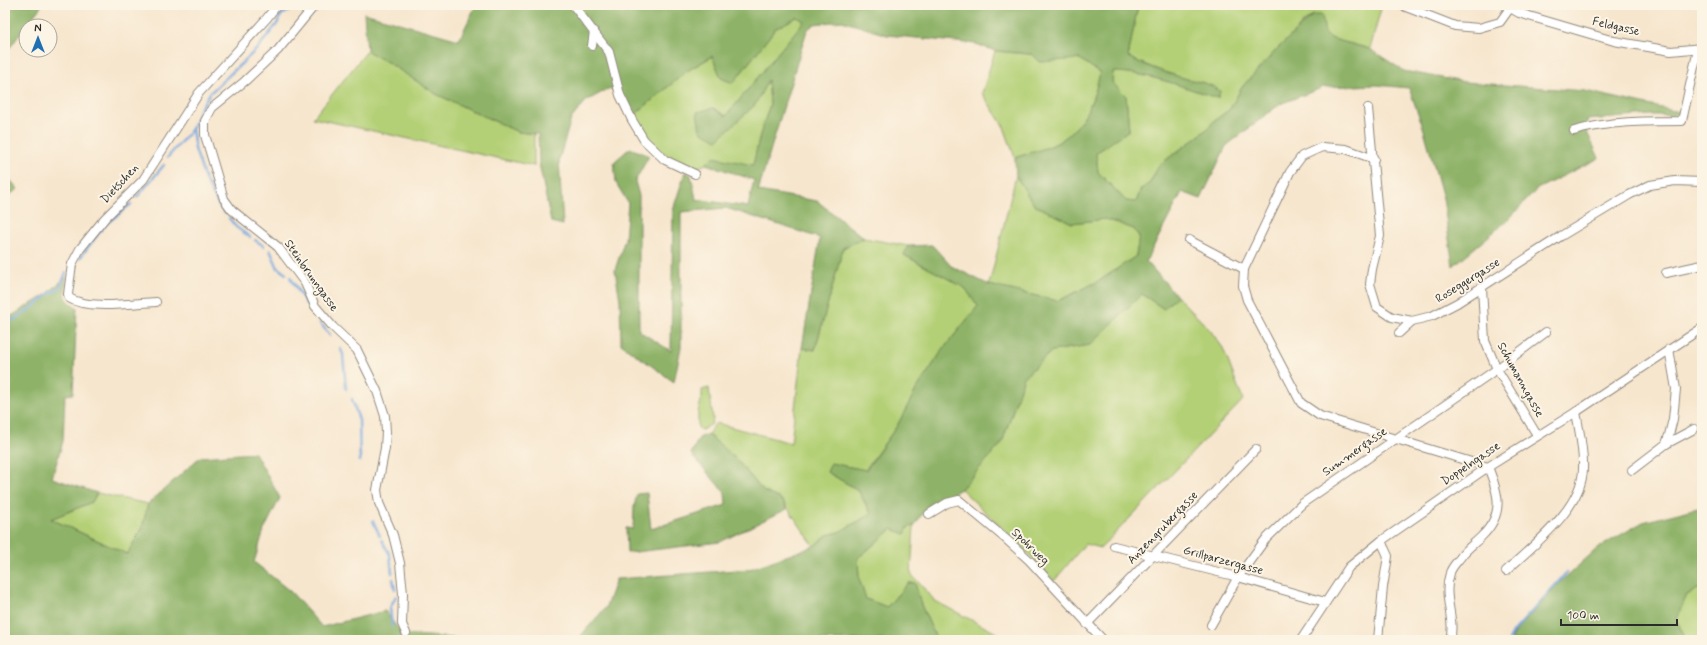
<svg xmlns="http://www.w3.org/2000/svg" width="1707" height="645" font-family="Mynerve,sans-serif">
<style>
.green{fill:#b3d076;stroke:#6f7e50}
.forest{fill:#8eb267;stroke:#5c6e49}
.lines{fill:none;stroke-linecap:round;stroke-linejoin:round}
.stream{stroke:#73a5de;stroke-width:2.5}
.minor-casing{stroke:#91887c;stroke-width:10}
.minor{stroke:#fff;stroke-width:8}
.labels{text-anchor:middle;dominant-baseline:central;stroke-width:4;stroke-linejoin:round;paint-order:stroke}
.street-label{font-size:12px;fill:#2b2b2b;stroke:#fcf5e5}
</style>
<rect width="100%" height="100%" fill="#fcf5e5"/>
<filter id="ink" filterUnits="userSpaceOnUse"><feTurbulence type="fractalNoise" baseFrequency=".025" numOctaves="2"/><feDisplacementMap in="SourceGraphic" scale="8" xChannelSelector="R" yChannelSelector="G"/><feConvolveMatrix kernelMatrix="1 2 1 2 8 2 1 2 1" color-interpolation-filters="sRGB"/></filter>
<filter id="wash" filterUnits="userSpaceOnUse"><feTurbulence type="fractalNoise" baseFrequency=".012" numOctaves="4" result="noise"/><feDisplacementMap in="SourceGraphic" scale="16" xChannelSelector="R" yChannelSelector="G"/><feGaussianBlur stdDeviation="0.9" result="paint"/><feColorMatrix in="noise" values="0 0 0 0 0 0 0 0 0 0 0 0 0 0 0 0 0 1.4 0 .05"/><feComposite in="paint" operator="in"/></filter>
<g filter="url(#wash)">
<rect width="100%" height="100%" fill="#f7e6ce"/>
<!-- green -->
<g class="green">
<path d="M1138 5H1382L1370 49 1333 39 1325 34 1313 15 1304 22 1242 87 1230 109 1214 121 1204 132 1159 165 1150 183 1141 189 1136 202 1126 201 1098 172 1096 153 1129 130 1126 96 1112 82 1113 72C1148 72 1185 88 1218 98L1220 91C1207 81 1196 82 1180 77 1162 72 1145 65 1128 57Z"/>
<path d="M797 17 805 21 726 116 713 108 717 140 768 79 770 104 760 135 753 166 713 157 706 164 692 170C666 156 648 143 632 117L687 71 713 56 721 78 733 83 776 28Z"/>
<path d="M367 51 389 63 436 94 518 132 534 134V166L313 118Z"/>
<path d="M995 51 1080 59 1100 73C1094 99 1085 124 1062 140 1049 149 1030 152 1015 158L1004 127 982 93Z"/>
<path d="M1016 176 1034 205 1072 223 1106 219 1134 229 1139 237 1136 256 1099 281 1058 301 989 285Z"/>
<path d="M864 238 908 246 904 255 965 288 978 306 944 348 916 390 897 426 865 470 827 472 858 490 871 514 839 532 827 535 814 546 782 500 763 491 737 460 708 434 716 423 791 443 802 348 815 350 843 248Z"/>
<path d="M1142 294 1164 309 1177 296 1210 330 1223 348 1243 400 1101 548 1085 544 1054 581 1025 550 961 489 1002 443 1024 377 1052 351 1090 345Z"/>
<path d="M709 388 713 419 712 424 702 430 698 428V412L702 397V390Z"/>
<path d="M97 493 148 504 142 528 127 554 51 519 92 502Z"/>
<path d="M914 526 911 574 935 601 1010 640H937L921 605 915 583H908L887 607 866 599 859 579 858 558 892 529Z"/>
<path d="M1702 587V640L1685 638 1676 619 1687 595Z"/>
</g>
<!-- forest -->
<g class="forest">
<path d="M5 5H42L5 54Z"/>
<path d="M476 5H1138L1128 57C1145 65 1162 72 1180 77 1195 82 1207 81 1220 91L1218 98C1185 88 1148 72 1113 72L1112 82 1126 96 1129 130 1096 153 1098 172 1126 201 1136 202 1141 189 1150 183 1159 165 1204 132 1214 121 1230 109 1242 87 1279 47 1313 15H1322L1325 34 1333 39 1370 49 1404 71 1464 82 1585 91 1679 112 1676 115H1651L1587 120V132L1599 158 1537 189 1509 219 1453 266 1443 198 1424 130 1409 88 1377 85 1324 87 1280 104 1226 146 1201 199 1182 192 1146 261 1177 296 1164 309 1142 294 1090 345 1052 351 1024 377 1002 443 961 489 927 507 914 526 908 527 905 534 892 529 858 558 859 579 866 599 887 607 908 583H915L921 605 937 640H577L606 607 616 579 750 569 814 546 827 535 839 532 871 514 858 490 827 472 831 463 866 470 897 426 916 390 944 348 978 306 965 288 904 255 908 246 932 245 951 266 989 285 1058 301 1099 281 1136 256 1139 237 1134 229 1106 219 1072 223 1034 205 1016 176 1015 158C1030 152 1049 149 1062 140 1085 124 1094 100 1100 73L1080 59 1040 62 1032 54 995 51 976 44 887 35 842 21 814 24 807 30 758 191 817 201 864 238 843 248 815 350 802 348 820 238 726 208 681 212V347L674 382 621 344 620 300 615 270 625 239 628 203 616 183 614 162 630 148 649 156 635 181 639 196V331L671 351 673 210 685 172 691 175 696 199 748 207 754 180 706 164 713 157 753 165 760 135 770 104 768 80 755 105 717 140 700 131 697 112 713 108 726 116 804 21 797 17 776 28 733 83 721 78 712 56 687 71 632 117 618 95 610 88 586 101 571 119 559 160 563 225 551 222 539 163 538 134 518 132 436 94 389 63 367 51 364 13 459 40Z"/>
<path d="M5 174 18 189 5 198Z"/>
<path d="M66 277C65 293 62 299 77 307L73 394 65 395 63 441 52 478 97 493 92 502 51 519 127 554 142 528 148 504 200 457 255 453 280 498 264 530 254 562 291 592 322 627 385 611 402 634 481 640H5V320L47 294Z"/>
<path d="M708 434 737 460 763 491 782 500 787 509 720 542 627 553 626 528 633 529 634 507 637 494 647 493 651 529 726 505 725 493 691 454 699 438Z"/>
<path d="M1702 507V587L1687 595 1676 619 1685 638 1693 640H1511L1516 631 1559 583 1598 548 1643 522Z"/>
</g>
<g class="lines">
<!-- stream -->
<g class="stream">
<path d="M5 6 6 5"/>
<path d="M168 157 192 129"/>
<path d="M137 197 164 165"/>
<path d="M225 213 218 204 205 179 195 149 192 129 202 106 210 93 257 49 277 24 281 15 289 11 297 5"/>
<path d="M229 218 236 227 250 237"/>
<path d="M255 240 264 246"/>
<path d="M270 250 278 268 286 274"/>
<path d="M80 258 105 225 131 204"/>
<path d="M290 277 308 307"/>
<path d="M320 323 330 335"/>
<path d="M5 325 30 309 50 293 59 289 66 273"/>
<path d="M340 348 343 354 346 389"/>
<path d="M352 399 359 420 360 461"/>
<path d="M373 521 380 536"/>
<path d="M382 540 390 555 392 573"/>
<path d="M393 579 395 589"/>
<path d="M392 626 390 608 396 596"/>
<path d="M398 638V640"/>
<path d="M1509 640 1514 631 1567 572"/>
</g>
</g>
</g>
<g filter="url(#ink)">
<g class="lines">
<defs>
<g id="minor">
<path d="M315 5 278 50 245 81 212 108 205 121V135L224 199 232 210 278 247 305 283 315 306 333 327 357 350 377 391 385 416 386 432 385 448 377 490 379 503 393 535 400 563 403 594 402 624 406 633"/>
<path d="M573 5 609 52 620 95 632 120 644 140 665 160 695 174"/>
<path d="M1401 5 1455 26 1479 28 1500 22 1510 8"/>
<path d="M1505 5 1519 13 1614 41 1671 51 1702 48"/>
<path d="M592 46 594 31"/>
<path d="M1368 108 1380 236 1372 269 1370 284 1377 307 1392 317 1412 321 1432 316 1457 303 1561 236 1629 195 1650 185 1675 181 1702 182"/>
<path d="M1574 131C1609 121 1646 121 1682 121L1698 49"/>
<path d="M1374 159 1346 149 1322 147 1302 156 1290 172 1244 269 1243 286 1247 300 1301 403 1320 416 1488 467C1499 494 1505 514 1481 537 1474 544 1466 549 1460 558 1456 563 1451 568 1450 573 1442 598 1456 618 1450 640"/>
<path d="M1189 240 1244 269"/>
<path d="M1666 273 1702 265"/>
<path d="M1482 287 1485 341 1497 369 1537 435"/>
<path d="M156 302C132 303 88 310 69 298L68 294 72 264 80 249 105 218 143 180 199 93 267 18 277 5"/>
<path d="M1399 333 1412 321"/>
<path d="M1666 444 1694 429"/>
<path d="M1632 470 1666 444 1669 435 1673 419 1676 389 1669 349"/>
<path d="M929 514 947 503 959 500 1007 540 1029 560 1103 640"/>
<path d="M1114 546 1238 577 1325 602"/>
<path d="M1506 571C1533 545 1582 509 1583 469 1584 450 1579 430 1576 412"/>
<path d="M1087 624 1256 449"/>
<path d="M1211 625 1238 577 1265 540 1303 503 1497 369 1546 332"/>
<path d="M1301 640 1349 567 1381 541 1488 467 1576 412 1702 328"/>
<path d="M1378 640 1383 587 1388 556 1381 541"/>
</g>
</defs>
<!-- minor casing -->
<use href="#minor" class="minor-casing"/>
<!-- minor -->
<use href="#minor" class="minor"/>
</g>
</g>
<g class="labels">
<!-- street labels -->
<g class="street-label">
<text transform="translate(1616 27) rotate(13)">Feldgasse</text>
<text transform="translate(120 184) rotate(-47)">Dietschen</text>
<text transform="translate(311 276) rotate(55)">Steinbrunngasse</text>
<text transform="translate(1468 281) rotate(-32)">Roseggergasse</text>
<text transform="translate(1520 380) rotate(61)">Schumanngasse</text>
<text transform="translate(1355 452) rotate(-35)">Summergasse</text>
<text transform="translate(1471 464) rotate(-34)">Doppelngasse</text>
<text transform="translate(1163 528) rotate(-46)">Anzengrubergasse</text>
<text transform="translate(1030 547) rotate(44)">Spohrweg</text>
<text transform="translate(1223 561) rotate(15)">Grillparzergasse</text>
</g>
</g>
<!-- margin -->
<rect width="1707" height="645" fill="none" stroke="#fcf5e5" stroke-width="20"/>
<!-- north arrow -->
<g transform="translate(38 38)"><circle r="19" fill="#fcf5e5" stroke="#a8a49b"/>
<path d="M0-3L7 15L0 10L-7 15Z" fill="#1f6fb2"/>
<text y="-6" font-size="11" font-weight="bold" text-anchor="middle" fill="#2b2b2b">N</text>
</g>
<!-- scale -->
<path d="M1561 619v6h116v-6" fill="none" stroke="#2b2b2b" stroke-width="2"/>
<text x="1567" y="619" font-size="12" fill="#2b2b2b" stroke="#fcf5e5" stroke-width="3" paint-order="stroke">100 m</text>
</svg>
